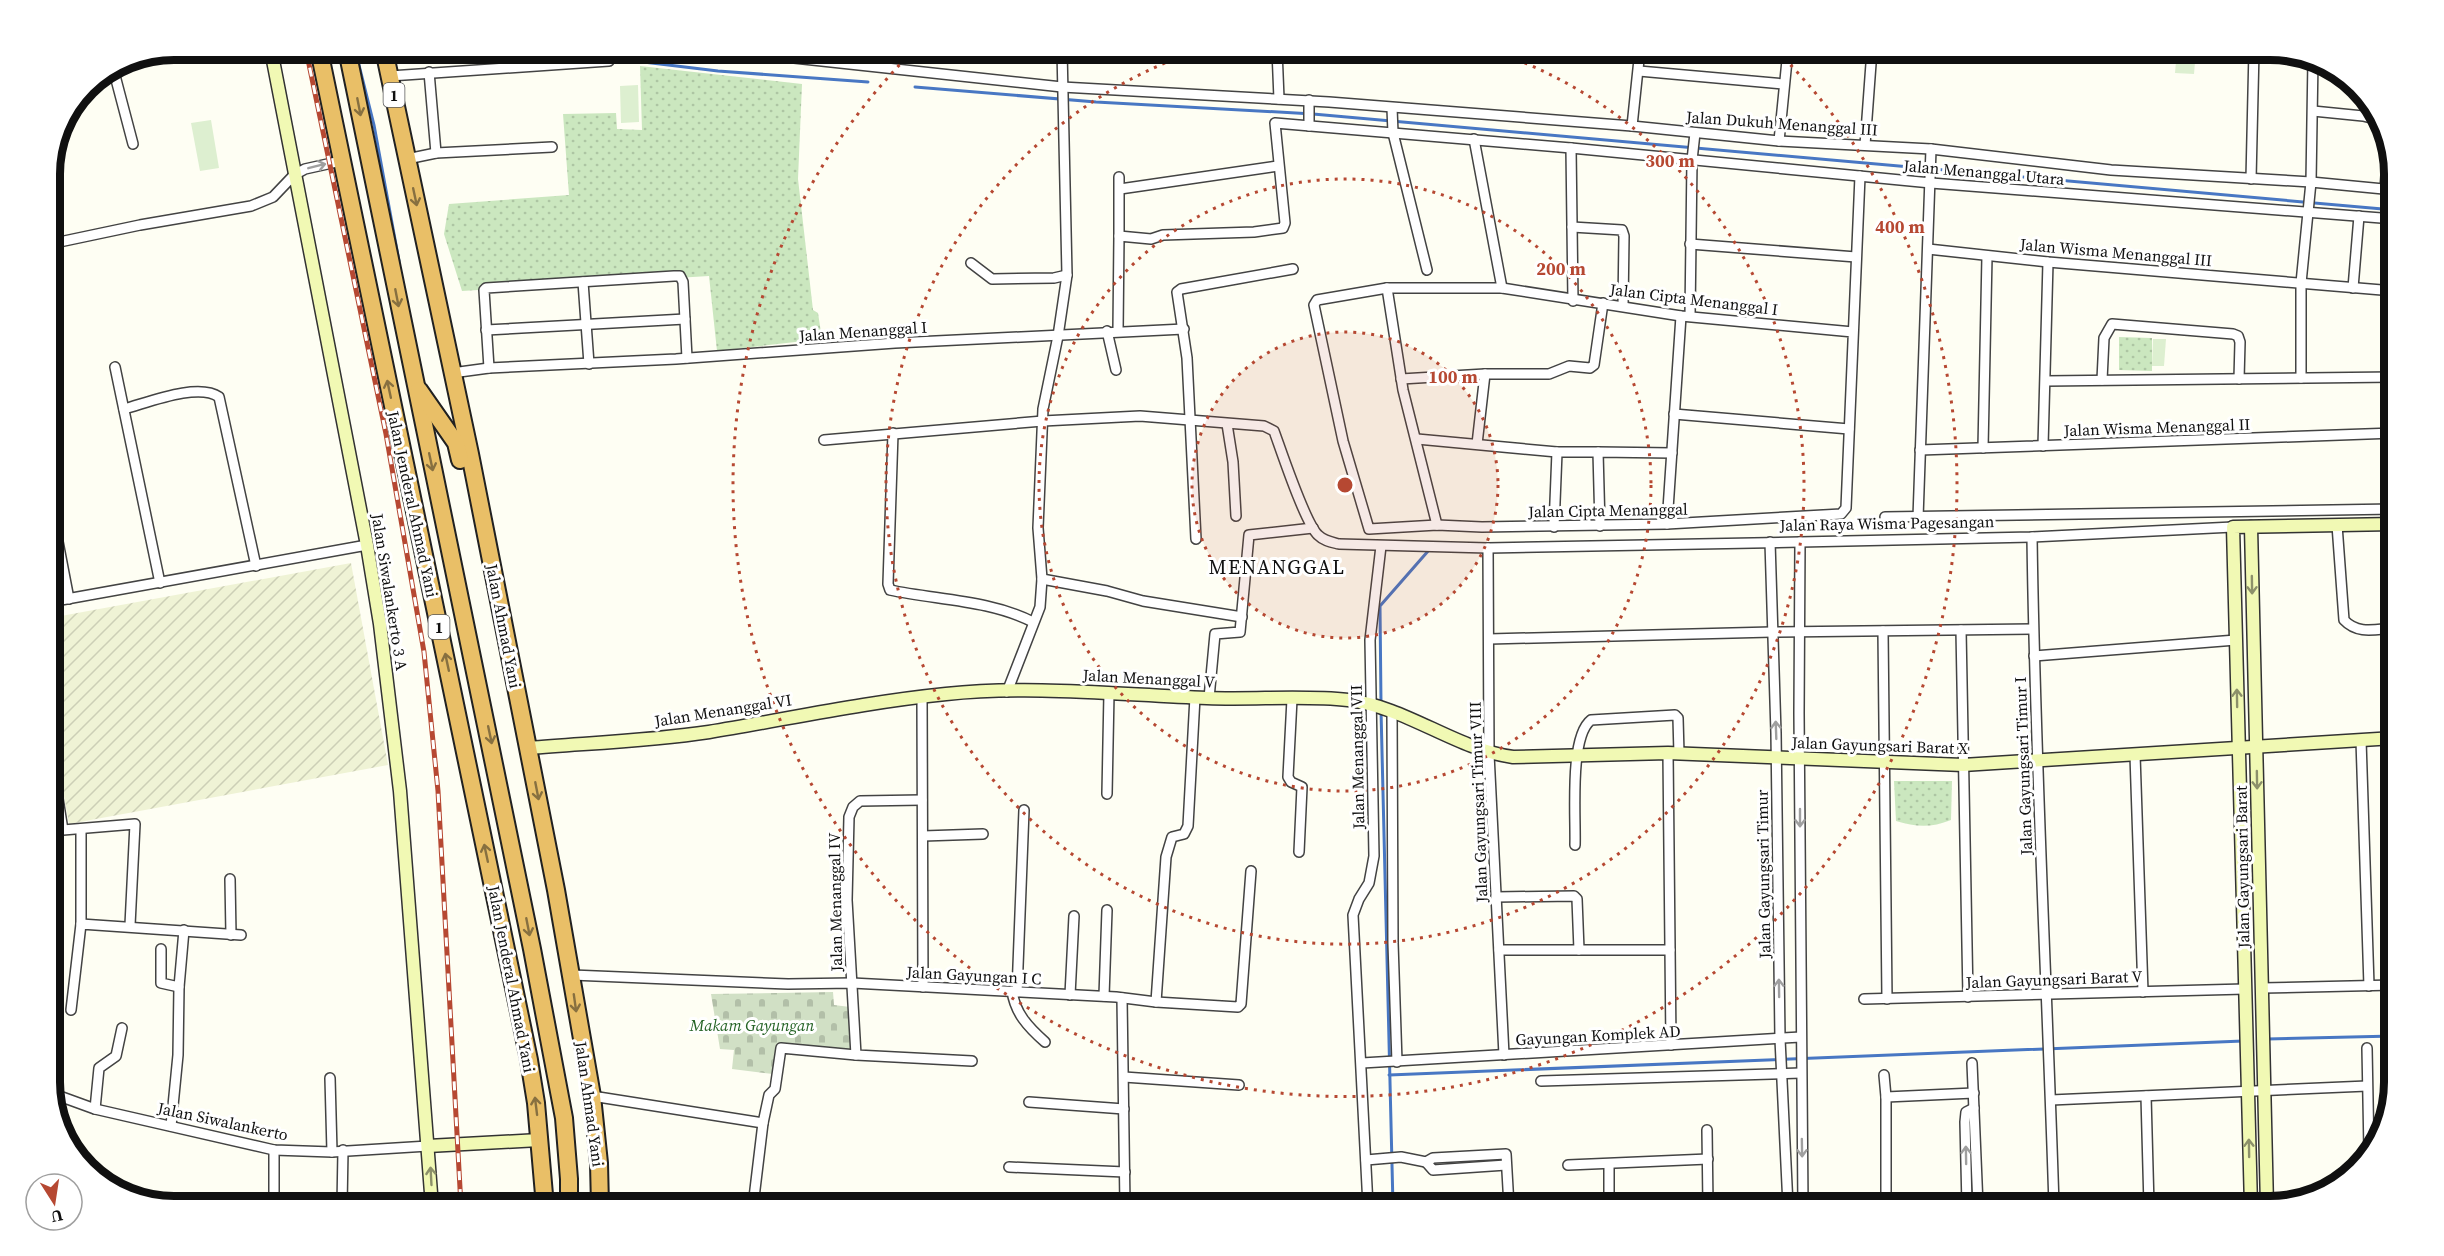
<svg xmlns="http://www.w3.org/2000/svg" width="2444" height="1256" font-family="'Source Serif 4',serif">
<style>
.farmland{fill:url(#farmland-furrows)}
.green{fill:url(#green-dots)}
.cemetery{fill:url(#cemetery-stones)}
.pitch{fill:#ddefd0}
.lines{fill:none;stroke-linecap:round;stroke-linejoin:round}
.stream{stroke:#4877c3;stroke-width:3}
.street-casing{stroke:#434343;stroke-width:12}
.secondary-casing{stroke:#323232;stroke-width:15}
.highway-casing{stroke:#212121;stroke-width:20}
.street{stroke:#fff;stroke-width:9}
.secondary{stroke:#f1f9b4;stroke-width:12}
.highway{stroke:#e9bf67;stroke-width:16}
.rail-casing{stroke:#b64832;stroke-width:5}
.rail{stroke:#fff;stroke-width:3;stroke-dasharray:9;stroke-linecap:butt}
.oneway{stroke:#877040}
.oneway2{stroke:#9f9f9f}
.oneway3{stroke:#8c906a}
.ring{fill:none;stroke:#b64832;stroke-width:3;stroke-dasharray:3 6}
.labels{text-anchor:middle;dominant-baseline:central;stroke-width:6;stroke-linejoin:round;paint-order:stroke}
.shield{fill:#fff;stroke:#585858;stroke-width:1.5}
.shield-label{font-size:15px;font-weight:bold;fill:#101010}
.street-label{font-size:16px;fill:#101010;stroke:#fff}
.park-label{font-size:16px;font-style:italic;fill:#246325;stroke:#fff}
.quarter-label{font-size:20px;letter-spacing:1.5px;fill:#101010;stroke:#fff}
.rim{fill:none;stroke:#101010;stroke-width:8}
.centre{fill:#b64832;stroke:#fff;stroke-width:3}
.ring-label{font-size:18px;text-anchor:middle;font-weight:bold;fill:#b64832;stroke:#fff;stroke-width:6;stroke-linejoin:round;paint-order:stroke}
</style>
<defs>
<pattern id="farmland-furrows" width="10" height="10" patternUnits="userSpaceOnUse" patternTransform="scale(1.5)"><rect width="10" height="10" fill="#eff3d5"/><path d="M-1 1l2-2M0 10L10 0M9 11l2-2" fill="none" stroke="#cccfb6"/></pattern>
<pattern id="green-dots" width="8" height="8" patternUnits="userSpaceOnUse" patternTransform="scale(1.5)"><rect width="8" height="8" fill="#cbe7bf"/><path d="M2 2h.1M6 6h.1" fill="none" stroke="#adc5a3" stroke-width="1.8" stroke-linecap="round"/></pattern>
<pattern id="cemetery-stones" width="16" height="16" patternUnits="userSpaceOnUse" patternTransform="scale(1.5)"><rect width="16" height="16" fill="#d1e0c5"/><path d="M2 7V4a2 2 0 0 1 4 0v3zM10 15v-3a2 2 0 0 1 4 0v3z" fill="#b2bfa8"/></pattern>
</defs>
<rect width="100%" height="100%" fill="#fefef3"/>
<!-- farmland -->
<path class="farmland" d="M351 563 388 765 69 824 50 719V618Z"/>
<!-- green -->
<g class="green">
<path d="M640 66 802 84 798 179 813 310 818 313 822 339 717 351 709 276 462 291 444 234 449 204 569 195 563 114 616 113 617 129 642 130Z"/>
<path d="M2119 337 2152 338V371L2119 370Z"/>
<path d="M1894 781H1952L1951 820C1931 828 1916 827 1896 821Z"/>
</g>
<!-- cemetery -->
<path class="cemetery" d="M833 992 834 1005 850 1007 852 1052 778 1044 773 1074 732 1069 734 1050 720 1049 711 994Z"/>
<!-- pitch -->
<g class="pitch">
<path d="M2177 50H2196L2194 74 2175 73Z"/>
<path d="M638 85 639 122 621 123 620 86Z"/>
<path d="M211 120 219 168 200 171 191 123Z"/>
<path d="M2153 339H2166L2164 366H2152Z"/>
</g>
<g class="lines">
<!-- stream -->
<g class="stream">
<path d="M531 50 604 58"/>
<path d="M356 53 374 125 399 261"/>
<path d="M610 58 718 71 868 82"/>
<path d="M915 87 1096 102 1313 114 2394 210"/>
<path d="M1381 704 1380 606 1429 550"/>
<path d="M1381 710 1393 1206"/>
<path d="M2267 1039 2394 1036"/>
<path d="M1389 1075 2243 1041"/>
</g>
<defs>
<g id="street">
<path d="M691 50 794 58 1062 87 1329 102 1632 126 1779 141 1931 149 2111 170 2311 182 2394 190"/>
<path d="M1277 50 1279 99"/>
<path d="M113 68 133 144"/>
<path d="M1639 71 1784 84"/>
<path d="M429 72 436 153 552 147"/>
<path d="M390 76 609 61"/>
<path d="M1392 108 1393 133 1427 270"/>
<path d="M2313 111 2363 116 2379 120"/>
<path d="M1309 126V100"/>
<path d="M1632 126 1640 50"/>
<path d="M1474 139 1502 288"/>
<path d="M1779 141 1788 50"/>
<path d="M1865 145 1872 50"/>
<path d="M1571 148 1573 301"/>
<path d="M407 159 436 153"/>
<path d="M1119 177V236"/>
<path d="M2251 179 2254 50"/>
<path d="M1120 189 1278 166"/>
<path d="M2385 190 2388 147"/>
<path d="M1572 227 1622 230 1624 236 1623 306"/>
<path d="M50 244 140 225 251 206 273 197 294 175 305 169 341 161"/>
<path d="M1690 244 1856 257"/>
<path d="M1928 249 2048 262 2394 291"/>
<path d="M971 263 992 279 1054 278 1067 275"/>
<path d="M583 282 589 364"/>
<path d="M1387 288 1403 390 1437 525"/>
<path d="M2353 288 2359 216"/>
<path d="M1690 316 1692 160 1695 133"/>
<path d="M486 330 685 319"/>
<path d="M1107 331 1116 370"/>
<path d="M1118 331 1119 236 1151 239 1163 235 1254 232 1283 228 1285 223 1275 123 1571 148 1931 183 2394 219"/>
<path d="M1853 332 1681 316 1502 288H1387L1317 300 1314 305 1343 441 1369 529 1437 525 1482 527 1667 524 1841 514 1846 508C1851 398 1855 287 1860 176"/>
<path d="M115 367 160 583"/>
<path d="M489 368 484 290 486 288 674 276H680L683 282 687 358"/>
<path d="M452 373 489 368 676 359 895 343 1184 329"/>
<path d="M2301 378V283L2311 182 2313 59"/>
<path d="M1401 379 1485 374H1549L1569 366 1590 368 1594 365 1603 303"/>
<path d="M2102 380 2104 338 2112 324 2233 334 2238 336 2240 342 2239 379"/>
<path d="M2046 381 2394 377"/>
<path d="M124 409C147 403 198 382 219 397L256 566"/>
<path d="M1674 414 1849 429"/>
<path d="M1227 424 1233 462 1236 516"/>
<path d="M893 433 888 584 890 590C937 600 990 600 1033 622"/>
<path d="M1417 439 1557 452H1598"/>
<path d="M824 440 1043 421 1140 416 1264 426 1274 431C1281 450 1305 523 1318 535 1324 541 1331 542 1339 544L1488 548 1800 542 2032 537 2233 527"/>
<path d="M1477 444 1485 374"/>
<path d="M2043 446 2048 262"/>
<path d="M1983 448 1987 256"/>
<path d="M1920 450 2394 433"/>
<path d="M50 500 69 599"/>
<path d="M1885 517 2394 509"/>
<path d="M1918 518 1931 149"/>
<path d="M1667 524 1681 316"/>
<path d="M2337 525 2344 620C2358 635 2376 629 2394 628"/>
<path d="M1600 526 1598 452 1672 453"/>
<path d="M1554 527 1557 452"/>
<path d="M2032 537C2035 760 2047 983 2054 1206"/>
<path d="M1196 539 1187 358 1177 292 1181 289 1293 269"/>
<path d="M1770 542 1776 733 1780 1039 1788 1206"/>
<path d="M1800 542 1799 713 1803 1206"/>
<path d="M1488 548 1489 754 1504 1055"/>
<path d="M1042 579 1107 591 1143 601 1242 617"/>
<path d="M50 602 367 545"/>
<path d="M1961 630 1968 997"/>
<path d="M1883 631 1887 999"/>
<path d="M1489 639 1772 632 2033 629"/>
<path d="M2034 656 2236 640"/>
<path d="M1007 692 1040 607 1042 579 1038 528 1043 409 1058 336 1067 275 1062 50"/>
<path d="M922 697 923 987"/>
<path d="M1209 698 1215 634 1240 632 1249 535 1313 528"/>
<path d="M1292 699 1288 777 1291 782 1302 787 1299 852"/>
<path d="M1392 712 1393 943 1397 1062"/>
<path d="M2361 740 2369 986"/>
<path d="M50 749 63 830 135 824 130 925"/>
<path d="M1668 753 1671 1045"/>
<path d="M2135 755 2143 992"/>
<path d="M1107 794 1109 693"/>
<path d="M922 800 860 801 853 807 849 817 847 900 856 1055 972 1061"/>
<path d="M923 836 983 834"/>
<path d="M1575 845C1576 817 1569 737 1591 720L1675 715 1678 718 1679 754"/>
<path d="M230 879 231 935"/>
<path d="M1496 897 1574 896 1577 899 1579 950"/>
<path d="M81 924V829"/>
<path d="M161 949V983L179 987"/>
<path d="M1499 950H1670"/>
<path d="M572 975 788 984 852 983 1116 997 1156 1002 1238 1007 1241 1004 1251 871"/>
<path d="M2262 988 2394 985"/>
<path d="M1012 991C1015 1013 1028 1027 1045 1042"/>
<path d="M1017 992 1024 810"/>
<path d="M1070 995 1074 916"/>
<path d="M1104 996 1107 910"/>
<path d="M1122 998 1125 1206"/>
<path d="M1864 999 2245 989"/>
<path d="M1156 1002 1166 857 1172 837 1184 834 1188 826 1195 697"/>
<path d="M71 1010 81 924 241 935"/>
<path d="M2367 1048 2369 1152"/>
<path d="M1362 1063 1801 1037"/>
<path d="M1972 1063 1978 1206"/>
<path d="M1884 1075 1886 1097V1206"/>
<path d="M1124 1077 1239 1085"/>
<path d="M330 1078 332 1152"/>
<path d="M1541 1081 1801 1073"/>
<path d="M51 1093 95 1109 274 1150 332 1152 428 1146"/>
<path d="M592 1096 763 1123"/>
<path d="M2146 1096 2149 1206"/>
<path d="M1886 1097 1974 1093"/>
<path d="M2051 1100 2367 1086"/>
<path d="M1029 1102 1124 1109"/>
<path d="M95 1109 99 1068 116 1056 122 1028"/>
<path d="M171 1126 178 1055 179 987 184 930"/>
<path d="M1707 1130 1708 1206"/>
<path d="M274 1150V1206"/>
<path d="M1366 1160 1401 1157 1426 1162 1433 1158 1506 1154 1509 1206"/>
<path d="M1426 1162 1433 1170 1506 1165"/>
<path d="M1568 1165 1708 1159"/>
<path d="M1009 1167 1125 1172"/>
<path d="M342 1206 343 1150"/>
<path d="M753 1206 763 1123 769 1095 775 1089 781 1048 856 1055"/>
<path d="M1368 1206 1353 915 1359 899 1369 883 1374 856 1370 640 1381 546"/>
<path d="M1609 1206V1164"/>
<path d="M1967 1206 1965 1122 1966 1112 1974 1108"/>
</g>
<g id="secondary">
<path d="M271 50 367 545 380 624 400 791 432 1206"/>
<path d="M2251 527 2267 1206"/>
<path d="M529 748C589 743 649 741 709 732 788 719 866 702 946 694 1033 685 1121 695 1207 698 1254 700 1302 695 1348 700 1407 707 1455 749 1513 757L1668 753 1963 765 2394 738"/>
<path d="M428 1146 539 1140"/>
<path d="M2251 1206 2233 527 2394 524"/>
</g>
<g id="highway">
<path d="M319 50 529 1060 536 1103 545 1206"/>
<path d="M347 50 532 949 564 1118 569 1179V1206"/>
<path d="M384 50 470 454 556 890 592 1096 599 1163 600 1206"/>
<path d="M419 390 456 443 460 460"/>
</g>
</defs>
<!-- street casing -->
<use href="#street" class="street-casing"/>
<!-- secondary casing -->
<use href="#secondary" class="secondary-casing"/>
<!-- highway casing -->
<use href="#highway" class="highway-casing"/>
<!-- street -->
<use href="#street" class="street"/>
<!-- secondary -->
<use href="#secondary" class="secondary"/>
<!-- highway -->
<use href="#highway" class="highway"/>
<defs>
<path id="rail" d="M306 50 386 434 424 652 438 791 461 1206"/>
</defs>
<!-- rail casing -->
<use href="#rail" class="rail-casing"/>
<!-- rail -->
<use href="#rail" class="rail"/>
</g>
<!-- one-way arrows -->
<defs><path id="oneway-shaft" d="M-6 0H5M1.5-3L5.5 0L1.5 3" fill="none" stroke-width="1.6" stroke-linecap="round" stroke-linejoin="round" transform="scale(1.5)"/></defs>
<g class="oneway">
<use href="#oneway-shaft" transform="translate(359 107) rotate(79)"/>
<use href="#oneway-shaft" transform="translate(415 197) rotate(78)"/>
<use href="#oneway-shaft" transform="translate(397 298) rotate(79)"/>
<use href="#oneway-shaft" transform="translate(389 389) rotate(-102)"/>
<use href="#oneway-shaft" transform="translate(431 462) rotate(78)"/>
<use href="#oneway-shaft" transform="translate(447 662) rotate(-102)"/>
<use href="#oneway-shaft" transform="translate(490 735) rotate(78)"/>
<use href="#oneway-shaft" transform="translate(537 791) rotate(79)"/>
<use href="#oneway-shaft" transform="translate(486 853) rotate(-102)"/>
<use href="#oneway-shaft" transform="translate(528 927) rotate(79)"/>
<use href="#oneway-shaft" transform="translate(575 1003) rotate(82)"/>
<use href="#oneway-shaft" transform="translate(536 1106) rotate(-97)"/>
</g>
<g class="oneway2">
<use href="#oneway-shaft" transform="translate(317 166) rotate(-14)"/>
<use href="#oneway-shaft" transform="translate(1776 730) rotate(-92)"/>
<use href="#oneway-shaft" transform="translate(1800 818) rotate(90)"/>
<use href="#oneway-shaft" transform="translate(1779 988) rotate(-91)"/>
<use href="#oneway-shaft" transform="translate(1802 1148) rotate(89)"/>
<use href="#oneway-shaft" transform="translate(1966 1155) rotate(-91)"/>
</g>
<g class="oneway3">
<use href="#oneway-shaft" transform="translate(2252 585) rotate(89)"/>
<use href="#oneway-shaft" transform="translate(2237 698) rotate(-91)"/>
<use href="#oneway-shaft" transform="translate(2257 780) rotate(89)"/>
<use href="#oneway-shaft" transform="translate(2249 1148) rotate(-91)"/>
<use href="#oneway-shaft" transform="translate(431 1176) rotate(-93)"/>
</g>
<!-- distance rings -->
<circle cx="1345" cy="485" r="153" fill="#b64832" fill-opacity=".12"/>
<g class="ring">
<circle cx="1345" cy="485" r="153"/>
<circle cx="1345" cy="485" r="306"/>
<path d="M1491 50A459 459 0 1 1 1199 50"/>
<path d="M1778 52A612 612 0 1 1 912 52"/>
</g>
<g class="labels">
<!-- shield labels -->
<g class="shield">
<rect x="383.5" y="83" width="21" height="24" rx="4.5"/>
<rect x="428.5" y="615" width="21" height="24" rx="4.5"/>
</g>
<g class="shield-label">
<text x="394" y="95">1</text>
<text x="439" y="627">1</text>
</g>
<!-- street labels -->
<g class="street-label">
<text transform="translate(1782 123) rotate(4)">Jalan Dukuh Menanggal III</text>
<text transform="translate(1984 172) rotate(5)">Jalan Menanggal Utara</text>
<text transform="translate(2116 252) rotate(5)">Jalan Wisma Menanggal III</text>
<text transform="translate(1694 299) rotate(7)">Jalan Cipta Menanggal I</text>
<text transform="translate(863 331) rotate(-4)">Jalan Menanggal I</text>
<text transform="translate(2157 427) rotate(-2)">Jalan Wisma Menanggal II</text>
<text transform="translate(413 504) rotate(78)">Jalan Jenderal Ahmad Yani</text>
<text transform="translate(1608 510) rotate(-1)">Jalan Cipta Menanggal</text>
<text transform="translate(1887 523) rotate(-1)">Jalan Raya Wisma Pagesangan</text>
<text transform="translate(390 592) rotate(81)">Jalan Siwalankerto 3 A</text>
<text transform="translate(504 626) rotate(79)">Jalan Ahmad Yani</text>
<text transform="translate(1149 678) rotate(3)">Jalan Menanggal V</text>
<text transform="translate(723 710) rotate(-9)">Jalan Menanggal VI</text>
<text transform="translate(1880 745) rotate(2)">Jalan Gayungsari Barat X</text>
<text transform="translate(1357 757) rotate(-91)">Jalan Menanggal VII</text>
<text transform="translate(2023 766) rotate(-92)">Jalan Gayungsari Timur I</text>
<text transform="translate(1478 802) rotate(-92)">Jalan Gayungsari Timur VIII</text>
<text transform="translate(2242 867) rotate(-91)">Jalan Gayungsari Barat</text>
<text transform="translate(1763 874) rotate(-91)">Jalan Gayungsari Timur</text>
<text transform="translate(835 902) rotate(-91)">Jalan Menanggal IV</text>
<text transform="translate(974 975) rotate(3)">Jalan Gayungan I C</text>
<text transform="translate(512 979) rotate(79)">Jalan Jenderal Ahmad Yani</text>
<text transform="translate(2054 979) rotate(-2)">Jalan Gayungsari Barat V</text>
<text transform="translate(1598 1035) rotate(-3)">Gayungan Komplek AD</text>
<text transform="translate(590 1104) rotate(82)">Jalan Ahmad Yani</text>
<text transform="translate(223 1121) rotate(12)">Jalan Siwalankerto</text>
</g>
<!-- park labels -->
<g class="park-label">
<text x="752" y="1025">Makam Gayungan</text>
</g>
<!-- quarter labels -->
<g class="quarter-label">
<text x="1277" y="567">MENANGGAL</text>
</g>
</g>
<!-- crop -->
<path d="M0 0H2444V1256H0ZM174 60H2270A114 114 0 0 1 2384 174V1082A114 114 0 0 1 2270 1196H174A114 114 0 0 1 60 1082V174A114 114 0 0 1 174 60Z" fill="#fff" fill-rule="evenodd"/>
<path class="rim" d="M174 60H2270A114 114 0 0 1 2384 174V1082A114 114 0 0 1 2270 1196H174A114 114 0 0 1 60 1082V174A114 114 0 0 1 174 60Z"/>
<circle cx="1345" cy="485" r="9" class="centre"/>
<g class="ring-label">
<text x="1670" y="167">300 m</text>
<text x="1900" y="233">400 m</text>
<text x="1561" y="275">200 m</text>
<text x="1453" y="383">100 m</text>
</g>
<!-- north arrow -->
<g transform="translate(54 1202) rotate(168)"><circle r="28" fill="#ffffff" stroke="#9f9f9f" stroke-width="1.5"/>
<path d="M0-4.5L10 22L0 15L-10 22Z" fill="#b64832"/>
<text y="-9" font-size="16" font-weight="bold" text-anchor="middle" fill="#101010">U</text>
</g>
</svg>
